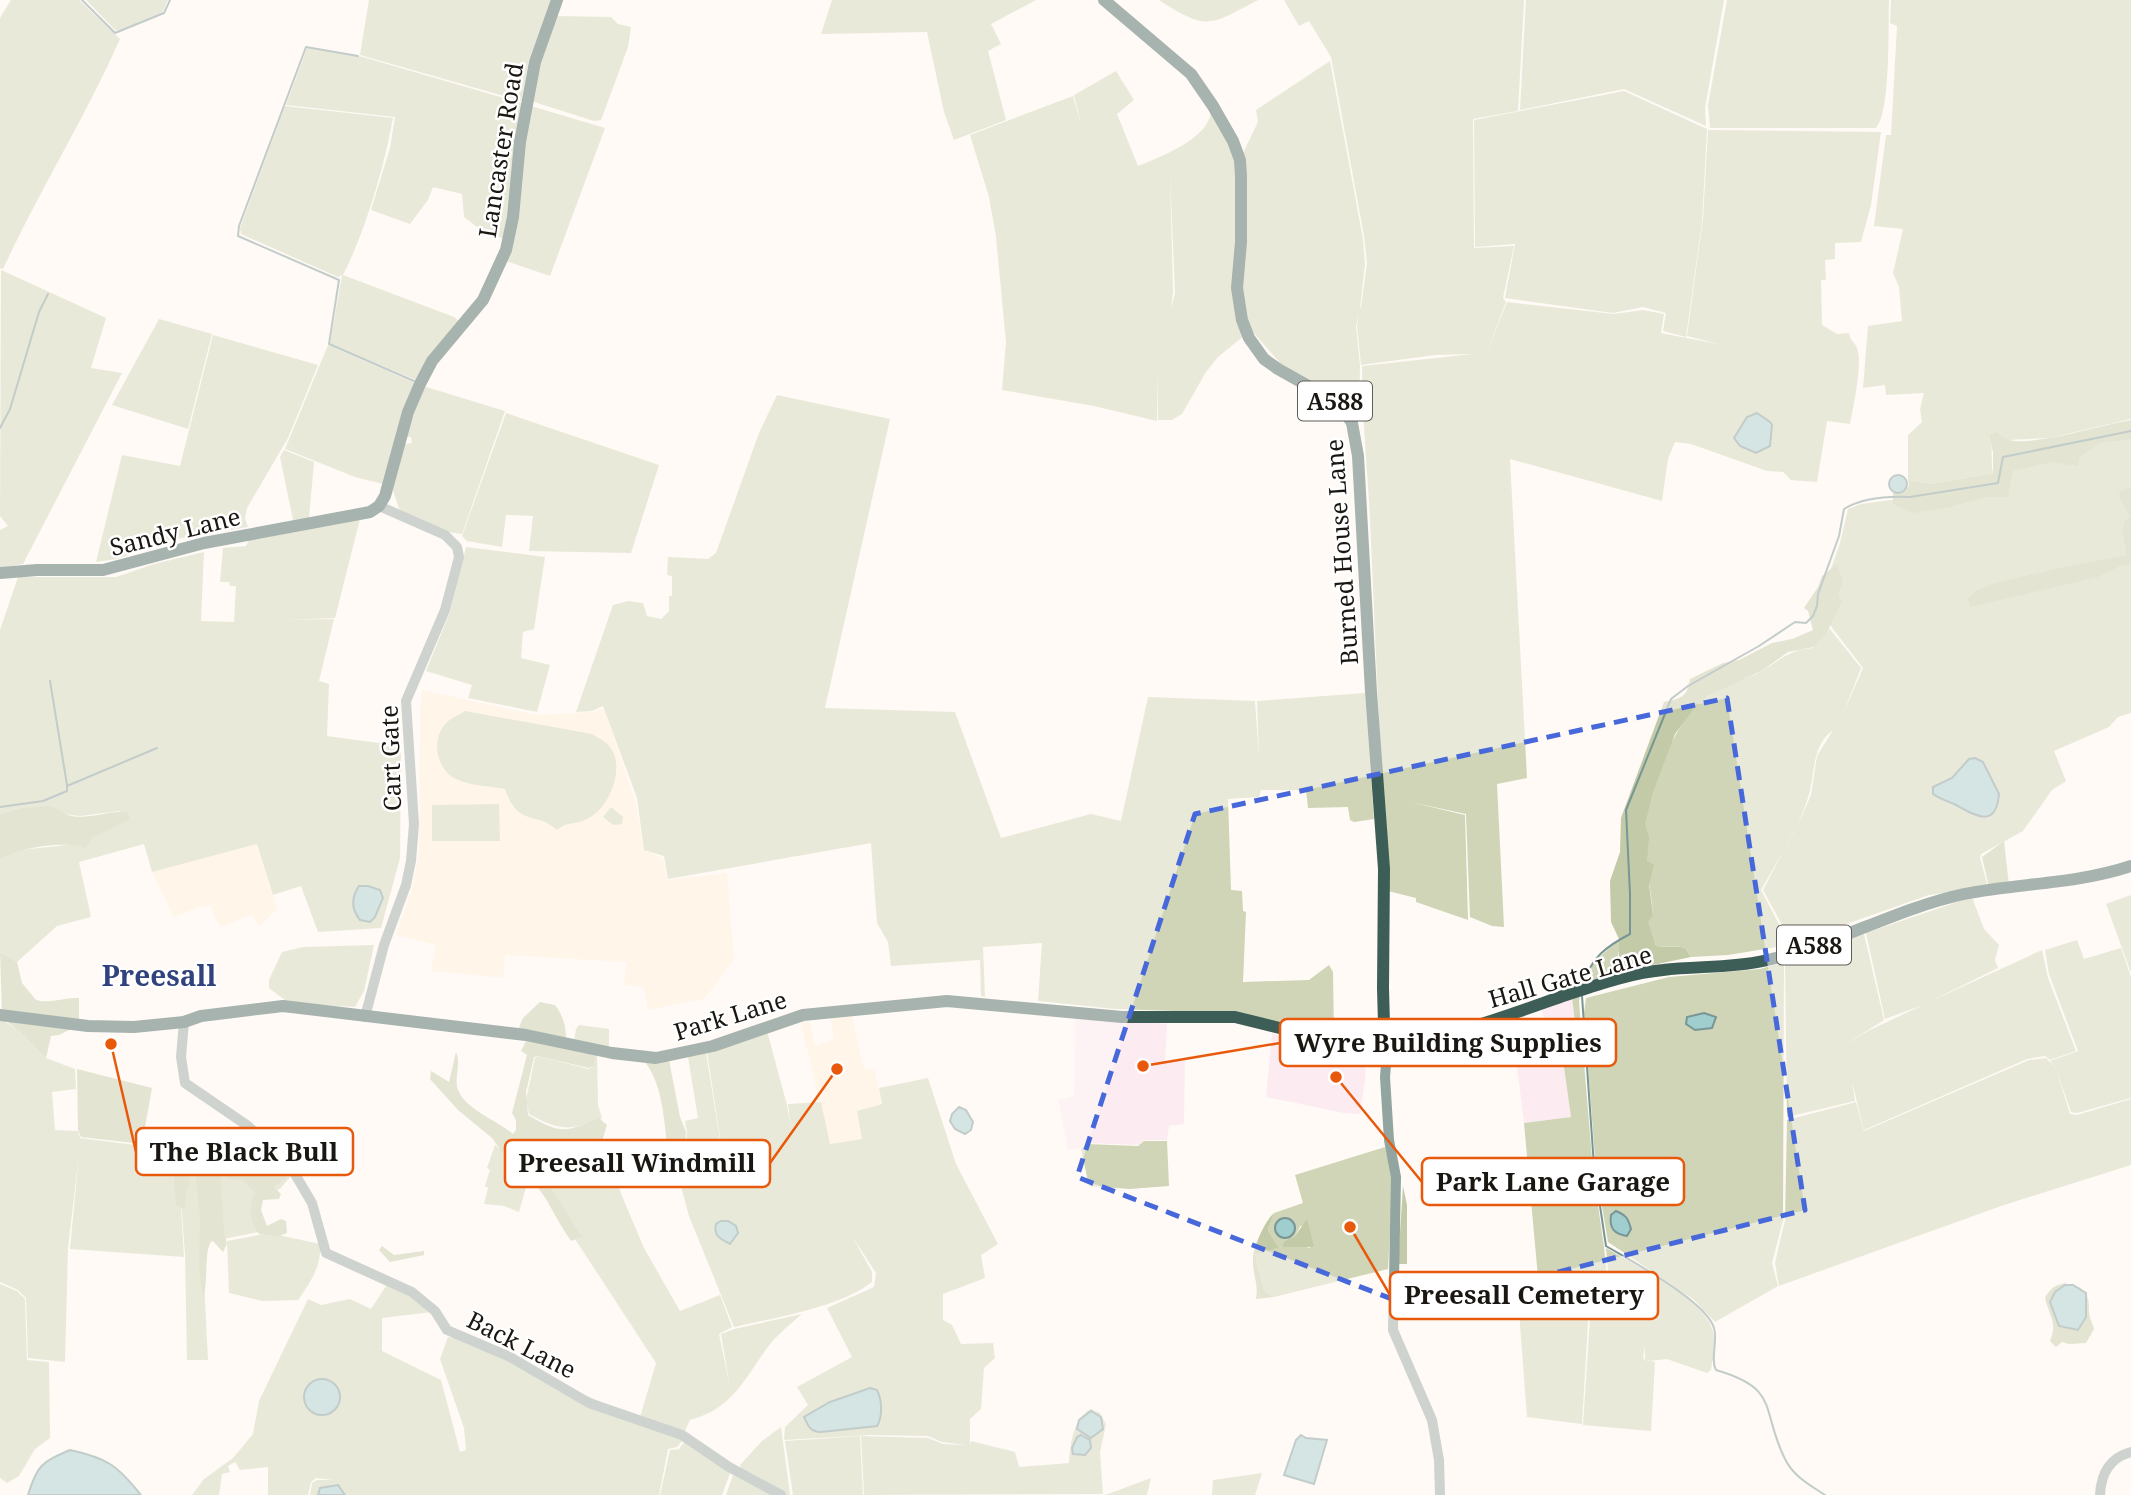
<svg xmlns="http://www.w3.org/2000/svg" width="2131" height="1495" font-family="'Noto Serif',serif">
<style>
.commercial{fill:#fcecf2}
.built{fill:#ffefda}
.green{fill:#cfd5b6;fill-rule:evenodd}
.forest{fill:#c3caa7}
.water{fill:#a0cdcd;stroke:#789695;stroke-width:2}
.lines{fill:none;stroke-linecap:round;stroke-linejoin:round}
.stream{stroke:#789695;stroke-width:2}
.minor{stroke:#93a5a0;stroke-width:10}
.major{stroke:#3d5e57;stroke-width:12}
.marked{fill:none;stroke:#4768db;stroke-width:5;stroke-dasharray:14 9;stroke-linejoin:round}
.labels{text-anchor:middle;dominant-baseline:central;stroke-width:5;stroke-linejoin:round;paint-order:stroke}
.shield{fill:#fff;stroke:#5f5d59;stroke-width:2}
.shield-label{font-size:23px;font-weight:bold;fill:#1a1712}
.street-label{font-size:24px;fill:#1a1712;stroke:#fff}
.quarter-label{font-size:28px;font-weight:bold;fill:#31437d;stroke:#fff}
.leader{fill:none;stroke:#e8590c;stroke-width:2.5}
.callout-dot{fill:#e8590c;stroke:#fff;stroke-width:2.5}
.callout{fill:#fff;stroke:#e8590c;stroke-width:2.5}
.callout-label{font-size:26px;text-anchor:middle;font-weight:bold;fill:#1a1712}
</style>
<rect width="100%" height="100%" fill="#fffaf5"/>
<!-- commercial -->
<g class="commercial">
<path d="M1572 997 1576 1022 1558 1026 1571 1117 1524 1123 1511 1019H1514L1517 1031 1525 1032 1527 1039 1548 1035 1541 1007Z"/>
<path d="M1075 1016 1167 1024 1165 1061H1185L1184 1124 1169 1126 1167 1140H1144L1138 1145 1086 1143 1080 1148 1068 1150 1058 1100 1074 1096Z"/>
<path d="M1272 1033 1288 1040 1300 1038 1366 1049 1365 1080 1360 1114 1344 1113 1266 1097Z"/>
</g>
<!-- built -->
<g class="built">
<path d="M422 690 537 715 594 712 604 708 635 801 644 850 663 858 667 880 727 873 734 960 704 999 648 1010 643 987 624 984 627 962 505 955 503 978 431 971 436 945 396 935 413 886 419 854 420 711Z"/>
<path d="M257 844 277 909 259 926 252 914 221 927 216 920 211 906 198 907 174 917 152 872Z"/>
<path d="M851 1013 864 1070 874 1069 882 1103 871 1108 863 1139 829 1145 801 1021H809L815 1046 834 1040 831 1018Z"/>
</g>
<!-- green -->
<g class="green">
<path d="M11 0H79L120 39C85 118 39 191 3 269L0 268V18Z"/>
<path d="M86 0H168L162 13 120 31 115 30Z"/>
<path d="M369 0H552L529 60 521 101 360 55Z"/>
<path d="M832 0H1036L991 24 1001 44 988 51 1006 120 954 140 944 112 927 32 821 34Z"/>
<path d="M1159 0H1258C1210 25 1208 32 1159 0Z"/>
<path d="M1284 0H1524L1518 111 1473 119 1474 248 1514 246 1503 298 1506 302 1486 354 1507 302 1614 314 1643 310 1664 314 1661 333 1718 344 1687 336 1703 218 1708 130 1881 132 1871 205 1861 242 1835 243V259L1825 260 1826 280H1821L1822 325 1837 334 1849 333C1850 341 1855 342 1857 348 1863 363 1853 408 1850 424L1827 421 1817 482 1791 480 1783 472 1767 471 1691 444 1675 442 1668 459 1662 501 1510 459 1527 778 1497 784 1504 927 1492 926 1470 917 1466 814 1410 802 1465 815 1468 920 1416 902V898L1388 891C1381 774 1376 658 1371 541 1369 482 1362 425 1362 366L1473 354 1435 355 1361 365 1357 326 1359 313 1356 326 1360 366 1359 420 1341 398 1283 366 1251 330 1241 293 1243 153 1258 122 1256 110 1330 61 1363 239 1365 264 1360 308 1361 307 1367 263 1364 236 1331 57 1309 21 1299 26Z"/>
<path d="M1526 0H1724L1705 108 1706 126 1624 89 1520 110Z"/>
<path d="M1727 0H1889C1888 26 1891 112 1876 128H1710L1708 105Z"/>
<path d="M1891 0H2131V419L2050 438 2007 440 1996 431 1989 437C1994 449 1990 461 1993 473L1931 484 1908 480V435L1922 422 1920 409 1924 393 1886 395 1885 385 1863 388 1868 326 1902 321 1899 287 1893 273 1903 229 1874 226 1886 135H1891L1897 26 1890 23Z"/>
<path d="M555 16 611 17 618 24 631 27 628 47 601 120 594 121 531 101 536 72Z"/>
<path d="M307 48 363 57 521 103 505 239 484 232 464 217 462 194 433 187 428 200 410 224 371 210 390 148 395 117 286 105Z"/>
<path d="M1116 71 1134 100 1117 114 1138 166C1160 157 1209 139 1211 111L1235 154 1245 335 1218 357 1206 372 1182 414 1172 420H1158L1157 371V421L1094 406 1002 390 1006 342 996 237 989 197 970 135 1073 96 1081 124 1074 95ZM1170 174 1175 293 1171 308 1173 292Z"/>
<path d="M1624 91 1707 129 1702 222 1686 337 1663 331 1666 313 1643 307 1613 313 1505 298 1515 244 1475 247 1474 120Z"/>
<path d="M285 106 393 118C384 167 366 230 343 275L454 317 459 321 416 380 330 344 342 275 338 277 241 234 240 228Z"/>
<path d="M531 106 605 128 550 276 506 261Z"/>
<path d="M1 270 106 318 91 368 122 373 23 564 0 568V530L8 526 0 516Z"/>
<path d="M159 319 212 334 188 429 112 405Z"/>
<path d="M213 335 318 365 288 438 247 508 245 518 248 527 171 540 117 559 96 562 122 455 180 466Z"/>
<path d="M328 345 415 383 383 484 355 477 285 449Z"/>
<path d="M423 386 505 411 462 534 448 532 400 511 392 488 405 444 412 443 411 437H406Z"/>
<path d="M777 395 890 419 825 708 955 712 1001 838 1091 814 1121 821 1148 697 1255 701 1259 758 1257 701 1365 693 1374 819 1354 822 1350 820 1348 807 1308 808 1306 790H1261L1259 797 1228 799 1231 890 1242 891 1243 911 1246 912 1243 982 1309 980 1329 965 1333 972 1334 1037 1235 1013 1115 1009 1038 1001 1042 943 983 947 985 997 981 996 980 960 891 966 888 942 877 923 871 843 668 879 664 856 644 850 637 798 603 706 592 711 576 712 613 605 628 601 643 603 647 616 661 619 669 611V596H672V576L667 575 668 557 708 559 716 553 759 433Z"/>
<path d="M506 413 659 465 631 553 529 551 533 516 506 515 502 547 467 541 462 536Z"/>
<path d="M2131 435V713L2118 717 2109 727 2054 751 2066 781 2052 790 2023 831 1981 854 1980 858 1988 887 1929 895 1792 943 1763 890 1801 818 1811 795 1817 756 1833 730C1813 745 1815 768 1810 790 1802 825 1778 859 1761 890L1790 945 1728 955 1691 957 1685 948C1675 944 1667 948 1656 946L1647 921 1653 915C1651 885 1642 854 1645 824 1648 786 1676 719 1707 697 1721 686 1740 681 1756 674 1779 663 1785 650 1813 648L1829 628 1861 668 1843 714 1863 668 1830 625 1822 594 1840 543 1848 509 1861 504 2001 485 2008 463Z"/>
<path d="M284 450 314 462 309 518 293 520 280 457Z"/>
<path d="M360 519 335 618 287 620 334 619 319 681 329 684 327 736 401 746 400 858 381 928 318 932 301 886 273 895 257 844 152 872 144 844 79 862 91 917 57 926 17 962 0 952V859L12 851 75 844 130 820 119 811 80 816 20 808 0 814V630L18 577H116L154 564 204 552 201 621 234 622 236 586H230L229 582H220L223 548 246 546 250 538Z"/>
<path d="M466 547 545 557 534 629 523 632 521 658 550 665 537 712 468 698 472 685 426 671 450 612Z"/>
<path d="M465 711 592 734C598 738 606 741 610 747 626 768 609 809 587 819 576 825 566 821 557 830 537 811 518 828 505 789 490 786 470 786 456 779 438 771 431 743 443 727 448 719 457 716 465 711Z"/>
<path d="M499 804 500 841H432V805Z"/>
<path d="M611 807 623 817 622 824 613 825 603 817Z"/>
<path d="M2131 895V973L2106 904Z"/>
<path d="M1972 897 1984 929 1999 945 1995 960 1998 968 1929 1002 2042 950 2048 978 2076 1051 2050 1060 2045 1056 2027 1059 1864 1130 1852 1082 1855 1101 1787 1117 1785 962 1864 934 1884 1020 1843 1046 1868 1031 1923 1005 1885 1019 1866 933Z"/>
<path d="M2077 940 2084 959 2121 948 2131 977V1098L2077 1113 2071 1112 2056 1069 2070 1114 2077 1115 2131 1099V1165L2001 1206 1779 1286 1775 1263 1785 1220 1787 1120 1856 1102 1864 1131 2029 1060 2046 1058 2056 1068 2050 1061 2078 1051 2049 974 2045 950Z"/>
<path d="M1617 941H1620L1616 974 1610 978 1585 981 1594 962Z"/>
<path d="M374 945 364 991 355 1007 289 1003 269 988V980L282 952 303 947Z"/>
<path d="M1784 962 1783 1220 1772 1263 1778 1286 1715 1322 1693 1299 1608 1242 1596 1171 1584 1013 1586 998 1669 977 1760 969Z"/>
<path d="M1580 994 1579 1002 1593 1171 1604 1247 1610 1304H1599L1649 1309 1611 1304 1606 1248C1632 1263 1700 1298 1711 1326 1717 1339 1713 1356 1711 1370L1707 1373 1667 1359 1648 1361 1645 1359V1346L1643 1359 1655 1362 1651 1431 1583 1425 1591 1303H1575L1589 1305 1582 1424 1527 1417 1518 1298 1540 1299 1524 1123 1571 1117 1558 1025 1575 1022 1572 997Z"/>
<path d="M0 1018 18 1030 46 1058 75 1069 76 1089 52 1092 55 1130 78 1131 80 1138 143 1146 151 1153 198 1165 208 1360H187L185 1254 179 1175 184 1257 70 1249 79 1154 68 1248 65 1362 28 1358 26 1298 18 1290 0 1282Z"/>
<path d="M579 1025 609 1029V1048L574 1041 576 1029Z"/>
<path d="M767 1031 787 1105 791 1128 788 1104 821 1102 830 1144 862 1139 857 1111 882 1104 879 1088 928 1078 956 1164 998 1244 981 1255 985 1278 943 1294V1320L952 1325 961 1344 993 1343 995 1358 984 1368 981 1409 970 1419V1446L971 1441 1015 1452 1019 1467 1069 1463C1070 1446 1073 1417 1091 1409L1100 1413 1106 1424 1100 1452 1103 1494 864 1495 861 1436 928 1438 943 1444 966 1445 942 1442 928 1436 871 1435 784 1440 785 1427 808 1405 797 1387 852 1357 827 1308 874 1287 876 1273 852 1236 872 1272V1282C841 1307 774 1318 734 1327L689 1216 681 1186 689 1182 690 1163 686 1147 687 1132 685 1121 698 1118 688 1057 706 1053 727 1183 707 1052Z"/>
<path d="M594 1054 597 1055 598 1105 602 1118C569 1131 560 1131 529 1114L526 1100 535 1058 538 1056 589 1069 594 1066Z"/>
<path d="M252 1134 275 1156 291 1176 280 1189 256 1197 259 1232 204 1243 200 1162 239 1171Z"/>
<path d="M1144 1141H1167L1169 1186 1130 1189 1089 1186 1081 1149 1086 1144 1138 1146Z"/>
<path d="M495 1145 525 1170 524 1176 528 1180 519 1212 504 1206 484 1204 488 1188 485 1186 490 1170 487 1168Z"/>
<path d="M1385 1147 1393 1178 1388 1269 1274 1297 1264 1290 1255 1253 1281 1247 1277 1245 1268 1230 1274 1213 1303 1203 1295 1175ZM1301 1225 1310 1248 1284 1241 1295 1236Z"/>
<path d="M607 1153 622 1196 644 1248 680 1311 720 1295 732 1327 719 1334 730 1387 721 1334 734 1329 802 1314C789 1325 777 1335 767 1348 744 1380 732 1409 690 1420L684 1433 640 1417 656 1363 577 1242 528 1174 531 1159Z"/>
<path d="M269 1233 320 1244C322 1266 310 1283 298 1300L262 1301 229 1293 227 1241Z"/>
<path d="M388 1283 411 1296 432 1312 382 1318V1351L441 1380 460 1452 466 1450 464 1428 440 1359 448 1337 459 1339 684 1439 677 1447 668 1449 659 1495H310L312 1483 317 1480H332L316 1478 311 1482 308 1495H268V1467L240 1470 235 1462 228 1466 230 1472 222 1474 219 1495H192L204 1479 233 1458 253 1434 259 1401 308 1299 321 1305 350 1299 371 1309Z"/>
<path d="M0 1284 17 1291 25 1299 27 1360 49 1362 50 1438 35 1449 19 1476 7 1483 0 1478Z"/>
<path d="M781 1427 790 1495H785L742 1471 740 1465 762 1441Z"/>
<path d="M860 1436 863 1495H793L785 1441Z"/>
<path d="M685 1441 730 1473 722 1495H660L670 1450 679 1449Z"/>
<path d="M1262 1473 1255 1495H1212L1213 1480Z"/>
<path d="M733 1475 771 1495H726Z"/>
<path d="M1151 1478 1147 1495H1105L1108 1494Z"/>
</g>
<!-- forest -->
<g class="forest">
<path d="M2131 420V439L2099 443 2079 458 2078 466 2051 462 2013 471 2008 497H1987L1950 507 1913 513 1893 504V493L1905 491 1909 486 1908 480 1931 484 1993 473V452L1989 436 1996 431C2000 434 2005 438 2010 440 2030 447 2106 424 2131 420Z"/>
<path d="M2129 487H2131V564L2122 565 2098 577 1970 607 1968 599 1975 591 1992 584 2055 569 2127 555 2123 535 2124 522 2130 516 2120 499 2119 493Z"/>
<path d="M1837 564 1843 582 1838 595 1842 602 1827 632 1814 647 1788 652 1763 670 1708 696 1694 709 1675 734 1653 792 1645 824 1649 837 1647 861 1654 865 1649 884 1653 915 1648 922 1656 946C1667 948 1675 945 1685 948L1691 957 1619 972V939L1611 922 1610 881 1620 852 1621 818 1664 702C1681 698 1687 698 1690 679L1723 663 1739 660 1772 643 1792 639 1813 630 1808 611 1804 608 1818 587 1822 576Z"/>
<path d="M52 806C57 809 63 813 68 815 86 821 108 810 127 812L130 820 93 837 85 848C66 840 17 848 0 859V814L20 808Z"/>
<path d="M2004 841 2009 885 1989 887 1982 857Z"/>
<path d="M0 952 17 962 22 983 36 1000C51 1004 64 997 79 998V1021L2 1012Z"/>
<path d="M540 1002 555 1005C563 1016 566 1025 566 1040L518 1030 523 1018Z"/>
<path d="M2 1018 73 1028 59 1035 51 1036 46 1058 18 1030Z"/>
<path d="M527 1039 595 1055 594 1066 589 1068 538 1056 534 1057 526 1092 528 1115C560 1134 565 1133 599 1118L607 1125 603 1138 607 1153H576L533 1161V1169L554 1192 579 1233 583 1236 571 1241C556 1220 547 1196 530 1176L528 1180 526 1179 524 1170 514 1159 502 1152 492 1138 458 1110 430 1079 431 1071 449 1082 456 1052C461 1064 455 1075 457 1086 461 1108 497 1120 513 1134L516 1130V1120L512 1113 527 1055 521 1051Z"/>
<path d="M669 1060 680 1117 686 1132 685 1148 690 1163 688 1183 677 1187C674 1178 670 1169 669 1160 664 1128 665 1088 645 1062Z"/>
<path d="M77 1069 152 1088 142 1144 81 1137 78 1130Z"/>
<path d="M259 1144C271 1153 283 1164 286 1178L274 1187 281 1194 279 1199 263 1200 261 1210 267 1226 281 1219 286 1221 287 1233 279 1236 259 1234C249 1222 249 1206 255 1193L242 1180 230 1179 222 1176 220 1183C224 1202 221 1227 227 1244L223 1252 212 1240C203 1252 209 1281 203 1298L199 1267 200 1216 195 1171 190 1167 186 1170 191 1183 186 1190 185 1210 176 1205 173 1169 164 1158 167 1151 175 1149 189 1157 202 1160 209 1166 228 1159 239 1169 243 1150 253 1149Z"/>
<path d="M1403 1186 1407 1205V1264H1398Z"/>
<path d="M1274 1213 1268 1230 1277 1245 1281 1247 1255 1254 1264 1290 1274 1297 1256 1299C1259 1283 1252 1274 1253 1259 1253 1248 1264 1222 1274 1213Z"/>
<path d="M1307 1219 1314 1247H1283L1284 1241 1295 1236Z"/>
<path d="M382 1246 394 1255 424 1251V1255L390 1262 379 1250Z"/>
<path d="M2066 1283 2067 1288 2079 1287C2089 1295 2089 1300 2089 1312 2089 1317 2093 1324 2094 1329L2086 1343 2069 1344 2062 1342 2056 1347 2050 1341C2058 1324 2049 1315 2045 1298 2050 1288 2055 1285 2066 1283Z"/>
</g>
<!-- water -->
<g class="water">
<path d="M1757 413 1770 422 1772 425 1770 446 1756 453 1740 446 1734 438 1747 417Z"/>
<circle cx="1898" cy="484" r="9"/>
<path d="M1975 758 1983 762 1999 794C1996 831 1973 814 1954 804 1947 801 1940 799 1933 794V787L1952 778 1969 759Z"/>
<path d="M359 886H368L380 890 383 898 375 917 370 922 360 920C351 909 351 898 359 886Z"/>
<path d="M1704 1013 1716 1017 1712 1028 1695 1030 1686 1024 1687 1017Z"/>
<path d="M959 1107 966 1110 973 1122 971 1130 965 1134 955 1129 950 1121 952 1114Z"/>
<path d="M1616 1211C1626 1215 1628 1218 1631 1229L1627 1236C1614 1234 1609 1228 1611 1215Z"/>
<circle cx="1285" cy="1228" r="10"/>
<path d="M721 1221H728L736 1226 738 1233 730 1244C721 1239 713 1236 716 1224Z"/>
<path d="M2065 1285H2073L2086 1293V1317L2078 1330 2059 1326 2050 1302 2055 1292Z"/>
<circle cx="322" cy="1397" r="18"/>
<path d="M870 1388 877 1390C882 1400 883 1416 877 1426L821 1432C810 1432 808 1426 804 1417L830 1402Z"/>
<path d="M1091 1411 1101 1417 1103 1429 1091 1438 1077 1429 1079 1420Z"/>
<path d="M1081 1435 1090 1440 1091 1448 1085 1455 1073 1454 1072 1448 1077 1437Z"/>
<path d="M1301 1435 1306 1438 1327 1440 1314 1484 1284 1475 1296 1440Z"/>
<path d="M70 1450C107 1458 117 1465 141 1495H28C37 1465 42 1462 70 1450Z"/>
<path d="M338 1485 345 1495H318L320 1488Z"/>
</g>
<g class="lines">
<!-- stream -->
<g class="stream">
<path d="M82 0 115 33 164 13 170 0"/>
<path d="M358 56 306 47 239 226 238 236 339 280 329 344 414 381"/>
<path d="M0 428 10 409 39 312 48 294"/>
<path d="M50 681 67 785"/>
<path d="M0 807 43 801 67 791V786L157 748"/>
<path d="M1584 984C1590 958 1607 946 1630 934V894L1626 810 1671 699 1688 686 1759 646 1795 622 1806 623 1813 616 1817 606 1818 594 1839 536 1844 509C1862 498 1888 496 1910 497L1998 483 2003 457 2131 431"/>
<path d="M1582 996 1594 1166 1606 1246C1631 1261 1706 1301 1714 1328 1718 1341 1710 1359 1716 1370 1781 1389 1760 1409 1785 1459 1793 1476 1810 1485 1825 1495"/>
</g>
<!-- minor -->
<g class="minor">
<path d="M365 1017 384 945 406 885 411 861 414 824 406 701 445 610 459 557 457 547 445 535 379 506"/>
<path d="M184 1022 181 1057 185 1083 248 1126 292 1169 312 1203 326 1253 412 1292 435 1311 447 1330 510 1357 589 1403 682 1435 729 1467 781 1495"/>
<path d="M1388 1040 1385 1077 1389 1140 1396 1177 1393 1330 1432 1420 1439 1460 1440 1495"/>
<path d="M2100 1495C2101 1474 2109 1458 2131 1452"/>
</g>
<!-- major -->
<g class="major">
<path d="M1104 0 1191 74 1213 106 1233 141 1240 160 1241 177V242L1237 288 1242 320 1249 338 1264 359 1278 369 1335 401 1344 411 1352 423 1358 456 1371 692 1384 869 1383 988 1384 1024 1388 1040"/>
<path d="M0 573 37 570H103L204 543 370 512 379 506 385 496 408 412 420 384 432 361 483 300 506 250 513 217 520 142 535 62 557 0"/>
<path d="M0 1015 88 1026 134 1027 184 1022 201 1016 283 1006 526 1035 612 1053 656 1058 713 1046 803 1015 947 1001 1122 1017H1235L1353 1046 1376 1047 1388 1040"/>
<path d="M1388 1040C1415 1052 1533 1006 1566 995 1597 985 1630 973 1663 970 1696 966 1731 968 1763 961 1833 946 1895 909 1964 894 2020 883 2077 884 2131 866"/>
</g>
</g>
<!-- marked area -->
<path d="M0 0H2131V1495H0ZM1727 698 1805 1210 1415 1308 1077 1177 1195 814Z" fill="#fffaf5" fill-opacity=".55" fill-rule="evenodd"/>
<path class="marked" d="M1727 698 1805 1210 1415 1308 1077 1177 1195 814Z"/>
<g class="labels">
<!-- shield labels -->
<g class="shield">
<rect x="1298" y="381.5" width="74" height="39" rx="5"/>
<rect x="1777" y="925.5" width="74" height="39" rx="5"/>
</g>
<g class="shield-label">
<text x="1335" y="401">A588</text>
<text x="1814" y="945">A588</text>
</g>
<!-- street labels -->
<g class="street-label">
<text transform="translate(500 150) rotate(-81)">Lancaster Road</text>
<text transform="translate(175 531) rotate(-14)">Sandy Lane</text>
<text transform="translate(1341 552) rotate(-94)">Burned House Lane</text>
<text transform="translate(390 758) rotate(-92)">Cart Gate</text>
<text transform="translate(1570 976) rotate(-16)">Hall Gate Lane</text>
<text transform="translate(730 1015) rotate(-17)">Park Lane</text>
<text transform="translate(522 1344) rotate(27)">Back Lane</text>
</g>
<!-- quarter labels -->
<g class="quarter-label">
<text x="159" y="975">Preesall</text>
</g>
</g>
<!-- callouts -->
<path class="leader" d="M1143 1066L1280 1043M111 1044L136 1152M837 1069L770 1163M1336 1077L1422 1182M1350 1227L1390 1295"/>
<g class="callout-dot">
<circle cx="1143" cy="1066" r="7"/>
<circle cx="111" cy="1044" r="7"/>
<circle cx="837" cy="1069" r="7"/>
<circle cx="1336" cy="1077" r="7"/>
<circle cx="1350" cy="1227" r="7"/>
</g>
<g class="callout">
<rect x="1280" y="1019" width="336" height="47" rx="7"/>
<rect x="136" y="1128" width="217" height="47" rx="7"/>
<rect x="505" y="1140" width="265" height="47" rx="7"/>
<rect x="1422" y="1158" width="262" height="47" rx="7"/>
<rect x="1390" y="1272" width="268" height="47" rx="7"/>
</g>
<g class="callout-label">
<text x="1448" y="1052">Wyre Building Supplies</text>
<text x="244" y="1161">The Black Bull</text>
<text x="637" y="1172">Preesall Windmill</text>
<text x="1553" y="1191">Park Lane Garage</text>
<text x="1524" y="1304">Preesall Cemetery</text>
</g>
</svg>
